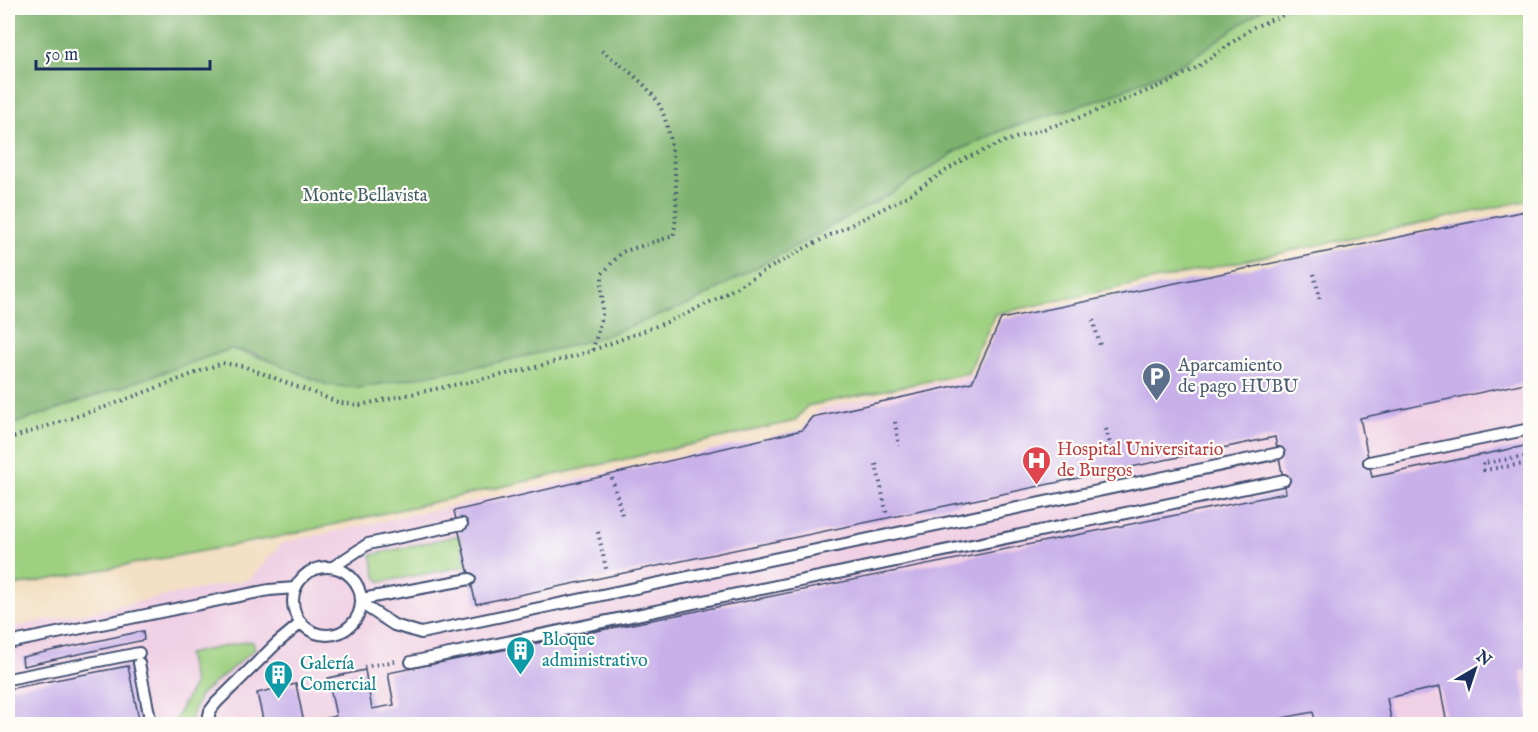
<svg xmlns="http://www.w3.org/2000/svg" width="1538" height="732" font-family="'IM FELL English',serif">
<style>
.built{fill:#f0d0e4}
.green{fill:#9ed080;stroke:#5c806f;stroke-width:1.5}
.forest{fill:#7eb26e;stroke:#4c7066;stroke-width:1.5}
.building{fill:#c8b0e9}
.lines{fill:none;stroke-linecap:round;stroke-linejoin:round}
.lane-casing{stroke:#3b4a6d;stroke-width:14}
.path{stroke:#3b4a6d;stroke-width:4;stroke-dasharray:1.5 4.5;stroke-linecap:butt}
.lane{stroke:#fff;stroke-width:10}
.labels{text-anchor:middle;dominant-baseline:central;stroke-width:4.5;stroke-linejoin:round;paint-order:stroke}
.park-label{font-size:18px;fill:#425f68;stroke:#fdfcf7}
.service-label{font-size:18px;fill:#4e5e75;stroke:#fdfcf7;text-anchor:start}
.health-label{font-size:18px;fill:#be3a42;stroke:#fdfcf7;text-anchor:start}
.culture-label{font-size:18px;fill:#0d838f;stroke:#fdfcf7;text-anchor:start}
</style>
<rect width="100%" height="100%" fill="#fdfcf7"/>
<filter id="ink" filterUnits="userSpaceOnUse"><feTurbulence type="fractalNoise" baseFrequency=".0167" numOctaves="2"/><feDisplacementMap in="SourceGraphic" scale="12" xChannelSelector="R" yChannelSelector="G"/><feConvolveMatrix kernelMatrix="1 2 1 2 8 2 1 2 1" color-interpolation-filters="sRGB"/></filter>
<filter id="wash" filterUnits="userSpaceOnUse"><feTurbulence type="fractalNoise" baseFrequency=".008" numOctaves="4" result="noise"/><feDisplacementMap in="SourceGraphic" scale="24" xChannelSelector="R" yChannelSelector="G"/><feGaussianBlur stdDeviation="1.35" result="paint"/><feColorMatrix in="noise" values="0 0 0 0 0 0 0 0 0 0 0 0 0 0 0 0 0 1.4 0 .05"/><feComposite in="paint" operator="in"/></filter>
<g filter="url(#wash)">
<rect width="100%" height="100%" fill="#f3e0c4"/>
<!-- built -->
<path class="built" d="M1530 210V724H8V628L250 579 282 543 802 430 819 409 976 374 1001 319Z"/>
<!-- green -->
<g class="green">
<path d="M1264 8H1530V200L995 314 968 373 807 406 795 421 278 537 8 587V426L231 349 359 388 570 346 694 302 955 152 1003 130 1105 98 1184 63Z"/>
<path d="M460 535 467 566 381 582 376 577 371 555Z"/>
<path d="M249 641 253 642 255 649 200 695 189 724H173L194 684 187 654Z"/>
</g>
<!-- forest -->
<path class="forest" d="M8 8H1264L1184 63 1105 98 1003 130 955 152 892 193 694 302 610 334 570 346 495 363 359 388 327 385 252 353 231 349 8 426Z"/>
<g id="blocks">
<!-- building -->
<g class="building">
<path d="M1530 210V382L1360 418 1372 477 1530 445V669L1521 671 1530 724H1447L1440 687 1387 698 1392 724H1316L1313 712 1252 724H264L257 693 296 684 304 723 336 716 328 678 365 670 372 709 394 705 388 673 1286 493 1275 437 476 604 454 511 802 430 812 417 972 382 1001 319Z"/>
<path d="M143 631 144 640 23 666 22 657Z"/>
<path d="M128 666 140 724H8V689Z"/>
</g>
</g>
</g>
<g filter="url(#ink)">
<use href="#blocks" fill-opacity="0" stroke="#3b4a6d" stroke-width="1.5"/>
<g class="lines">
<defs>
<g id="lane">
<path d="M1369 462 1530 429"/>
<circle cx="327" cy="601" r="34"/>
<path d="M333 567 368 544 462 524"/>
<path d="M362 599 470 579"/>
<path d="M362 604 394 625 421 633 1279 453"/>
<path d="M8 643 269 590 295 588"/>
<path d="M411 662 1284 480"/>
<path d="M139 663 151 724"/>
<path d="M8 679 139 653"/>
<path d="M207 724 210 711 216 703 277 643 301 623"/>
</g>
</defs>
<!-- lane casing -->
<use href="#lane" class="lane-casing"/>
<!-- path -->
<g class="path">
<path d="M1314 274 1320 300"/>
<path d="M1093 320 1101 349"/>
<path d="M593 350 602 315V274L622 252 673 236C681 208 674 126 657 101 643 80 620 64 599 49"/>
<path d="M895 422 899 446"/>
<path d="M1106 429 1113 456"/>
<path d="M8 439 111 405 222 363 243 366 340 403 360 405 525 370 585 353 680 317 718 298 799 251 904 198 964 159 1006 141 1081 117 1170 82 1199 66 1254 27 1300 8"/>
<path d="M1530 456 1483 463 1484 470 1530 463"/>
<path d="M876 464 887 515"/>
<path d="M612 478 622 515"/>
<path d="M598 532 607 573"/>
<path d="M364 667 396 661"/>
</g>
<!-- lane -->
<use href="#lane" class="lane"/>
</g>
</g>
<!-- icons -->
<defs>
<symbol id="parking-pin" viewBox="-11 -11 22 30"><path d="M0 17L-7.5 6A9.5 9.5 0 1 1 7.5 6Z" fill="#5c6f8a" stroke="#fdfcf7"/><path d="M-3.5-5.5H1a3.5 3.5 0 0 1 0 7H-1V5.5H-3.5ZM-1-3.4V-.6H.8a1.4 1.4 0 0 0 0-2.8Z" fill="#fff"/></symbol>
<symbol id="hospital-pin" viewBox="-11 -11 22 30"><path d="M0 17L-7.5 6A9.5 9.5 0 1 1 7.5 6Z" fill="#e0444e" stroke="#fdfcf7"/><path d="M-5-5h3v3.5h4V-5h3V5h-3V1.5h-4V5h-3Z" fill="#fff"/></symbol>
<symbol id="building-pin" viewBox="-11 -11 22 30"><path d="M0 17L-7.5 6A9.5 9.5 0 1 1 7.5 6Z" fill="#0f9aa8" stroke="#fdfcf7"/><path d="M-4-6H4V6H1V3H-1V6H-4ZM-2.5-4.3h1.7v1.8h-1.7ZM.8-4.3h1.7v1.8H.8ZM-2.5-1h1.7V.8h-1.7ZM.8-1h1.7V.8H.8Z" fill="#fff"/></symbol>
</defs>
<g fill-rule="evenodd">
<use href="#parking-pin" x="1140" y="360" width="33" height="45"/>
<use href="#hospital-pin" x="1020" y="444" width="33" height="45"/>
<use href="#building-pin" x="504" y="634" width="33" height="45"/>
<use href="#building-pin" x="262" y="658" width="33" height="45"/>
</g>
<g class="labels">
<!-- park labels -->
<g class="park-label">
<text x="365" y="196">Monte Bellavista</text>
</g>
<!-- service labels -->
<g class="service-label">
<text x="1178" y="366">Aparcamiento<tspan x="1178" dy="21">de pago HUBU</tspan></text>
</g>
<!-- health labels -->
<g class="health-label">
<text x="1057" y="450">Hospital Universitario<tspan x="1057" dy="21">de Burgos</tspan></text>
</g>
<!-- culture labels -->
<g class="culture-label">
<text x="542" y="640">Bloque<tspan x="542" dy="21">administrativo</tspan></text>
<text x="300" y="664">Galería<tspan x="300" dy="21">Comercial</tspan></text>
</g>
</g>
<!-- margin -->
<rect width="1538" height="732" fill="none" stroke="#fdfcf7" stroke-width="30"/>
<!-- north arrow -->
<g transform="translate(1475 669) rotate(39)" stroke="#fdfcf7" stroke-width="4.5" paint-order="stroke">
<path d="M0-4.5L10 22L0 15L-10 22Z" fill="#1b2f5e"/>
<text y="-9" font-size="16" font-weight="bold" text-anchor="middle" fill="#1b2f5e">N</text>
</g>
<!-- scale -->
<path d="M36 60v9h174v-9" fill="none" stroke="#1b2f5e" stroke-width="3"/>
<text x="45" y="60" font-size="18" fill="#1b2f5e" stroke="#fdfcf7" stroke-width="4.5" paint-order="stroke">50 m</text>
</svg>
